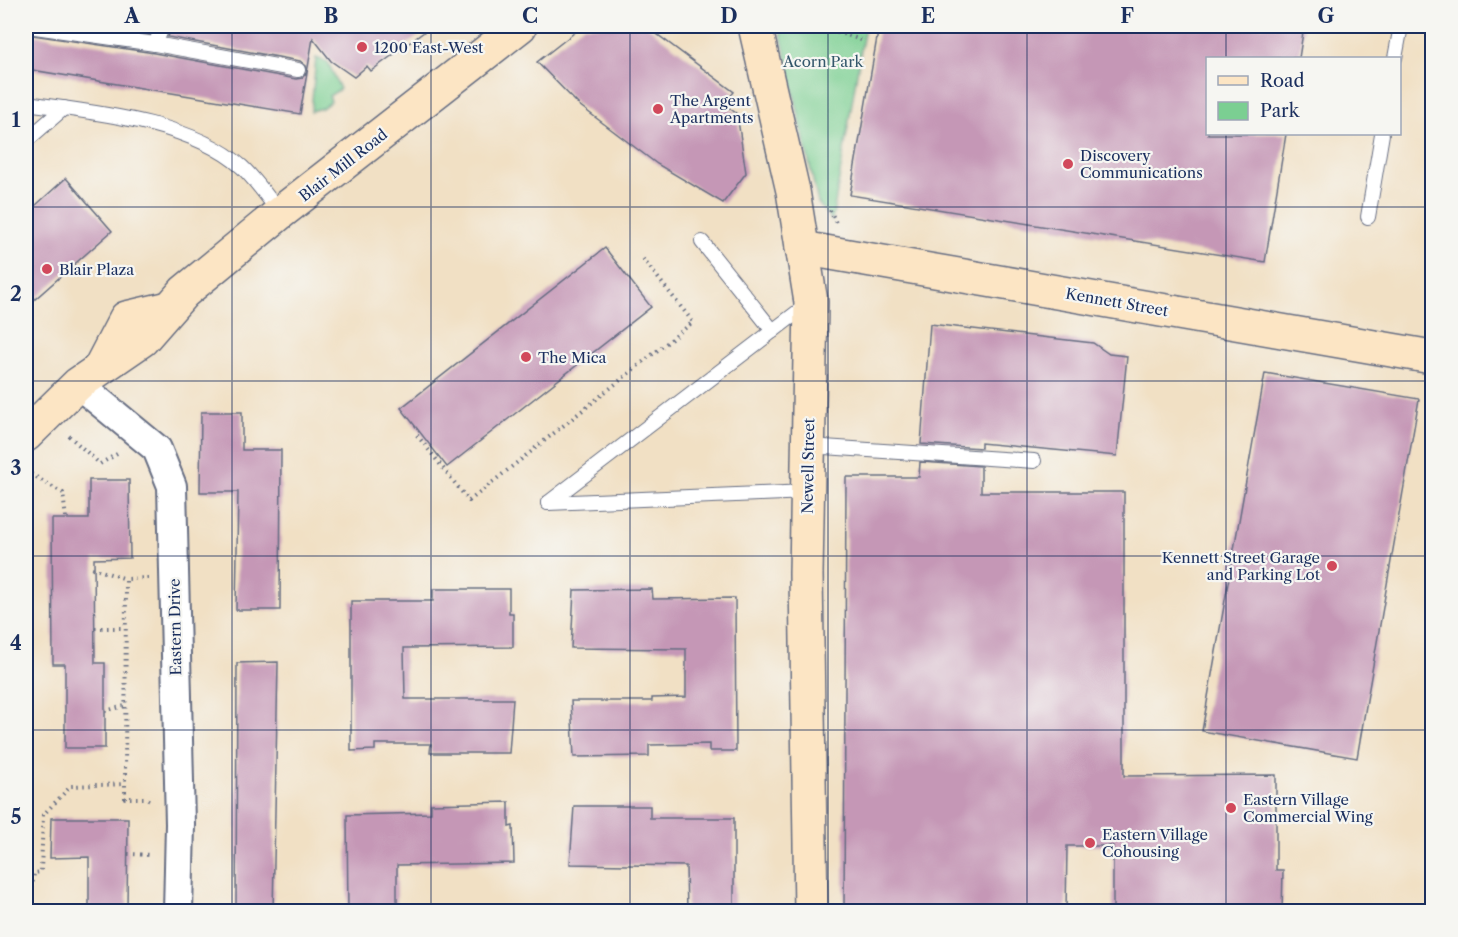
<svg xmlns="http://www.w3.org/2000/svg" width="1458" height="937" font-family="'Libre Caslon Text',serif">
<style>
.green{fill:#7bcf92;stroke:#4b7f78;stroke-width:1.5}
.building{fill:#c597b6}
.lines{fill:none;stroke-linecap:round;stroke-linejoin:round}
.lane-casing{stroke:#666d82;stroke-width:16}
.street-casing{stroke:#666d82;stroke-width:32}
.secondary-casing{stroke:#666d82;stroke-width:36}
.path{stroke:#666d82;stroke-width:4;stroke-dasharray:1.5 4.5;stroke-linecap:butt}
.lane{stroke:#fff;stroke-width:14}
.street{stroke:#fff;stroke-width:28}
.secondary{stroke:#fce5c4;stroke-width:33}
.grid{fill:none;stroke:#1b2f5e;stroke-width:1.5;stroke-opacity:0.55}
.poi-dot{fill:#d1495b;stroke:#f6f6f2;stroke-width:2}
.labels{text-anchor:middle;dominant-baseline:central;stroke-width:4.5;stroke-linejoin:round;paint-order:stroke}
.poi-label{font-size:15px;fill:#1b2f5e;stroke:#f6f6f2;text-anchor:start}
.park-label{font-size:15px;fill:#33576b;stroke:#f6f6f2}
.street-label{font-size:15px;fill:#1b2f5e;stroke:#f6f6f2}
.neatline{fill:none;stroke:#1b2f5e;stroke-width:2}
.grid-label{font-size:20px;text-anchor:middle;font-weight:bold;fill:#1b2f5e}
</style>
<rect width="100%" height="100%" fill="#f6f6f2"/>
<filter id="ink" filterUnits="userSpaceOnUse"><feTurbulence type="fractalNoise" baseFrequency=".0167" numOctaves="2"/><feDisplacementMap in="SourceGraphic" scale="12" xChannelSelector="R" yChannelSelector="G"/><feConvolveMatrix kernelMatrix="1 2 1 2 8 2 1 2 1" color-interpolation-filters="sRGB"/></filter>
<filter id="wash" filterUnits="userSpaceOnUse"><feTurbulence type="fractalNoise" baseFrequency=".008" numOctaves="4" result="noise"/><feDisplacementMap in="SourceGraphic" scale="24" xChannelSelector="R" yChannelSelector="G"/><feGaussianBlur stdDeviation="1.35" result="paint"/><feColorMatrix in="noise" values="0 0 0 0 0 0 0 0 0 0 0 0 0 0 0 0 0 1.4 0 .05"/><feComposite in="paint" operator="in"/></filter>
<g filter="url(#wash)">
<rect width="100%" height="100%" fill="#f1e0c4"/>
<!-- green -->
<g class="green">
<path d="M779 26H865L832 221 818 203Z"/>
<path d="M316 58 328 62 340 89 329 96 331 101 322 108 311 111Z"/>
</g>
<g id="blocks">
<!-- building -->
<g class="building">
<path d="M89 26H153L150 34Z"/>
<path d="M172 26H432L371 71 367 66 354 77 331 61 313 38 300 114 26 69V34L154 53 296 79 302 78 307 72 306 66 300 61 168 37Z"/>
<path d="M583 26H646L734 92 724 104 737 114 746 173 723 203 657 164 579 105 537 62Z"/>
<path d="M879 26H1304L1299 58H1208V134H1286L1265 262 850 195Z"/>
<path d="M66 178 112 231 26 307V214Z"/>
<path d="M605 248 651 307 447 467 401 408Z"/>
<path d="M930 324 1093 343 1109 354 1127 356 1117 456 981 443V448L921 444Z"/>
<path d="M1265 373 1419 399 1357 758 1202 731Z"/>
<path d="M201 412H242V450H281L280 610H236L238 492H200Z"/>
<path d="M920 462 981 466V492H1124V776L1276 775V870H1283L1282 912H1113V846H1067L1066 912H844L846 477H919Z"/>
<path d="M89 480H129L130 558 94 559 95 663H105V748H65V664H53L52 519H89Z"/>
<path d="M433 589H509V613H513V647L404 648 405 699H513L509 753H430L431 744H375V750L351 751V601H433Z"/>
<path d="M652 589 653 599 735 598 736 751H709V744L649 745V756L574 757 571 701H652V698L686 697V649L571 648 574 590Z"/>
<path d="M278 662 273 912H236L237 663Z"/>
<path d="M509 802V827L513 826 514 863 397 865V912H348L347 815 431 813V804Z"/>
<path d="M574 806H650V818H734V912H687L686 866 570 864Z"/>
<path d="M51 818H128L127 912H89V857L50 858Z"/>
</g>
</g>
</g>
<g filter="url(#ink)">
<use href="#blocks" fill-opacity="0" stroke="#666d82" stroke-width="1.5"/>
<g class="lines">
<defs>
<g id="lane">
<path d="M28 26 155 44 298 70"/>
<path d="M155 44 163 26"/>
<path d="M1395 58 1401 26"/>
<path d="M26 103C91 112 191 121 242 167 256 180 268 198 280 213"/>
<path d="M26 141 64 108"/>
<path d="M1368 217 1382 134"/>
<path d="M702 242 773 331"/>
<path d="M809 446 1034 461"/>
<path d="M548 503 808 304"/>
<path d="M548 503 808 492"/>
</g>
<path id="street" d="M78 384 157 449 172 486 180 824 178 912"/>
<g id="secondary">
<path d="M755 26 793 191 811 302 806 574 811 912"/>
<path d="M802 248 1432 357"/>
<path d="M102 364 126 318 169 308"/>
<path d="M26 435 78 384 142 340 184 292 280 213 520 26"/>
</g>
</defs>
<!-- lane casing -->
<use href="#lane" class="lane-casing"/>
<!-- street casing -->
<use href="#street" class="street-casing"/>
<!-- secondary casing -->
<use href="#secondary" class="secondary-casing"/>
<!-- path -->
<g class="path">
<path d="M820 26 861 40"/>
<path d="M830 210 836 223"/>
<path d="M417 435 469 501 693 322 643 259"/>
<path d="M69 436 100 464 117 454"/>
<path d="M31 474 63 493 66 519"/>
<path d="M92 568 126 579"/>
<path d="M148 578 126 579 125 784V798H145L150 801"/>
<path d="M95 628H125"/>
<path d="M105 711 125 706"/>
<path d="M128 854 151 855"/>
<path d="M29 912 34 873 41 872 43 815 71 786 125 784"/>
</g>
<!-- lane -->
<use href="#lane" class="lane"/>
<!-- street -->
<use href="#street" class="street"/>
<!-- secondary -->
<use href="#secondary" class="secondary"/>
</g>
</g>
<!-- grid -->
<path class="grid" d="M232 26V912M431 26V912M630 26V912M828 26V912M1027 26V912M1226 26V58M1226 134V912M26 207H1432M26 381H1432M26 556H1432M26 730H1432"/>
<!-- markers -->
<g class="poi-dot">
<circle cx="362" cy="47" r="6"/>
<circle cx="658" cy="109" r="6"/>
<circle cx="1068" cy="164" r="6"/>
<circle cx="47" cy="269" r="6"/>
<circle cx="526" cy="357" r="6"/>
<circle cx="1332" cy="566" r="6"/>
<circle cx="1231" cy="808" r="6"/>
<circle cx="1090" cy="843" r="6"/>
</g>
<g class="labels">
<!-- poi labels -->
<g class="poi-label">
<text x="374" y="47">1200 East-West</text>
<text x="670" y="100">The Argent<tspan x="670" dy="17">Apartments</tspan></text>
<text x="1080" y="155">Discovery<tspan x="1080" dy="17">Communications</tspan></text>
<text x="59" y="269">Blair Plaza</text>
<text x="538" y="357">The Mica</text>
<text x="1320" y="557" text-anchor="end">Kennett Street Garage<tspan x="1320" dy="17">and Parking Lot</tspan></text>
<text x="1243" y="799">Eastern Village<tspan x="1243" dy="17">Commercial Wing</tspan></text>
<text x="1102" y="834">Eastern Village<tspan x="1102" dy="17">Cohousing</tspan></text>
</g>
<!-- park labels -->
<g class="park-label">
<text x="823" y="61">Acorn Park</text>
</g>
<!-- street labels -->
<g class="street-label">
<text transform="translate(343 165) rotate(-38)">Blair Mill Road</text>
<text transform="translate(1117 302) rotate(10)">Kennett Street</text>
<text transform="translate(808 466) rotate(-89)">Newell Street</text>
<text transform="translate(175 627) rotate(-91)">Eastern Drive</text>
</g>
</g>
<!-- margin -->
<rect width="1458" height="937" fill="none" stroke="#f6f6f2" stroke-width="66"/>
<!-- legend -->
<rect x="1206" y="57" width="195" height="78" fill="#f6f6f2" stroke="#9ea6b7" stroke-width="1.5"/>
<rect x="1218" y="76" width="30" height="9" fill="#fce5c4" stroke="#9ea6b7" stroke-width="1.5"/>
<text x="1260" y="87" font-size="18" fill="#1b2f5e">Road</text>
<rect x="1218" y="102" width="30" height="18" fill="#7bcf92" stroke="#9ea6b7" stroke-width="1.5"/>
<text x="1260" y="117" font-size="18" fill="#1b2f5e">Park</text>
<rect x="33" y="33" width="1392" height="871" class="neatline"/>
<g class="grid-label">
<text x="132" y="23">A</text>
<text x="331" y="23">B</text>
<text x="530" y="23">C</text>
<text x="729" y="23">D</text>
<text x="928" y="23">E</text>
<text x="1127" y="23">F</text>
<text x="1326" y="23">G</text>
<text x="16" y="127">1</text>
<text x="16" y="301">2</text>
<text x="16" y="475">3</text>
<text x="16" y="650">4</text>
<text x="16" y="824">5</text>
</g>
</svg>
